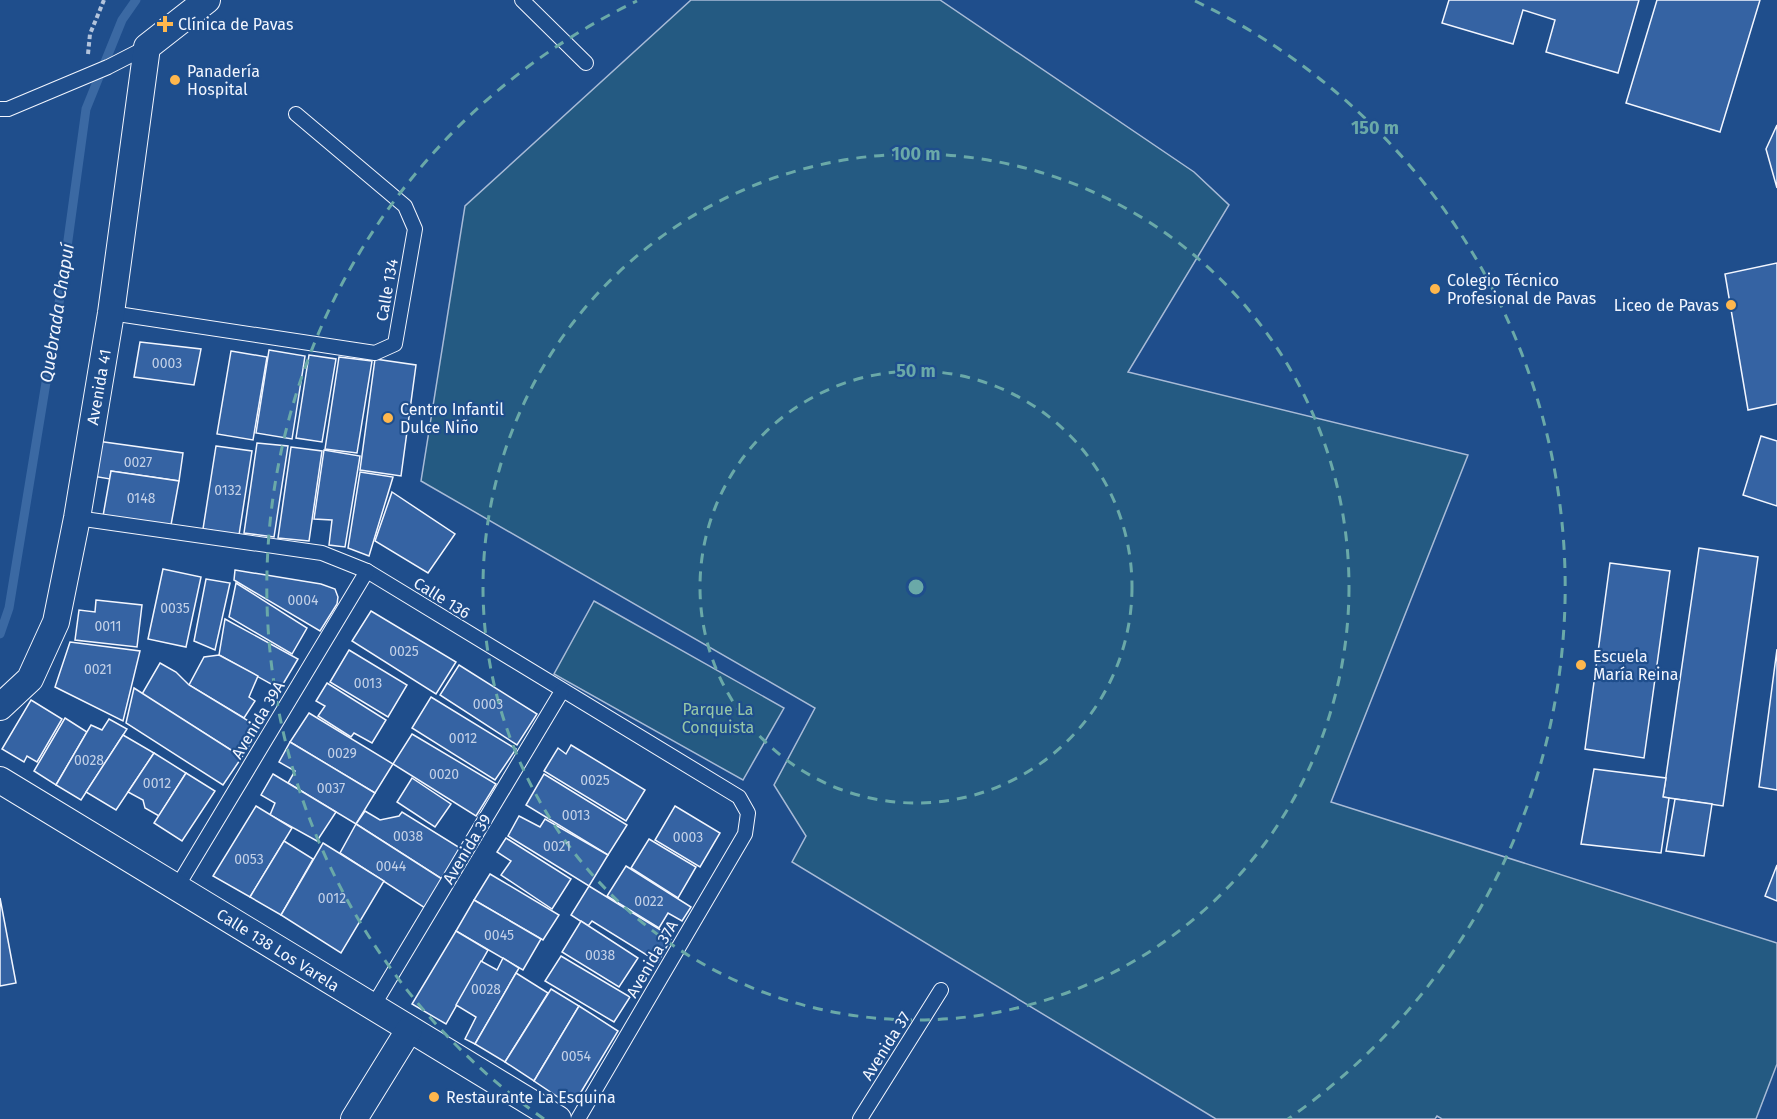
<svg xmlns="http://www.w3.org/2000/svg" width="1777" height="1119" font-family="'Fira Sans',sans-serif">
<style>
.green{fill:#245a82;stroke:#a8bbd7;stroke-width:1.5}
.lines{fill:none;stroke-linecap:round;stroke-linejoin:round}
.stream{stroke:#3b69a3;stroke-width:9}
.building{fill:#3563a3;stroke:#f2f6ff;stroke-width:1.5}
.service-casing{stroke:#f2f6ff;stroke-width:16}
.minor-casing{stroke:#f2f6ff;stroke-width:28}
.path{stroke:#b3c4dc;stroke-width:4;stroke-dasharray:4.5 3;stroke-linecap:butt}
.service{stroke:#1f4e8c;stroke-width:14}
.minor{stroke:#1f4e8c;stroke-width:26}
.ring{fill:none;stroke:#6aa9a8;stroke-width:3;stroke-dasharray:10 8}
.poi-dot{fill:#ffb74d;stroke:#1f4e8c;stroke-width:2}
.labels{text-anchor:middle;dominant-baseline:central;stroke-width:4.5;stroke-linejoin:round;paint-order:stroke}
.number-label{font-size:14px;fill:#c3d1e8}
.poi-label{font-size:16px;fill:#f2f6ff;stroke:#1f4e8c;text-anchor:start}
.street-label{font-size:16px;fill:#f2f6ff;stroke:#1f4e8c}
.park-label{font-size:16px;fill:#97c8a6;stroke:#1f4e8c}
.water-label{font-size:18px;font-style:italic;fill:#f2f6ff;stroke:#1f4e8c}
.centre{fill:#6aa9a8;stroke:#1f4e8c;stroke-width:3}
.ring-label{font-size:18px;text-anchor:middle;font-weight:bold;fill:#6aa9a8;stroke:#1f4e8c;stroke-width:4.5;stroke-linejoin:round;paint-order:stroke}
</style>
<rect width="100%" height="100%" fill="#1f4e8c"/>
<!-- green -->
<g class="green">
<path d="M691 0H940L1194 172 1229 205 1128 372 1468 455 1331 802 1777 943V1064L1756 1119H1442L1437 1116 1435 1119H1216L792 862 806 836 774 785 815 708 421 481 465 206Z"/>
<path d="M594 601 784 708 743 780 554 674Z"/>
</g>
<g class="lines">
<!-- stream -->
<path class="stream" d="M0 634 9 608 61 291 86 109 122 20 136 0"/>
</g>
<!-- building -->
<g class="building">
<path d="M1449 0H1639L1618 73 1546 52 1555 20 1523 10 1513 44 1442 23Z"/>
<path d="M1657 0H1760L1720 132 1626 103Z"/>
<path d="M1777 125V188L1766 149Z"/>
<path d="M1777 263V404L1748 410 1725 274Z"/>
<path d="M140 342 201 349 194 385 134 377Z"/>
<path d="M269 350 305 356 292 439 256 433Z"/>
<path d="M231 351 267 357 253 440 217 434Z"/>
<path d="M309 355 336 359 322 442 296 438Z"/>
<path d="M339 357 372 361 357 453 325 449Z"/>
<path d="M375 359 416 365 401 476 360 470Z"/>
<path d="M1761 436 1777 441V506L1743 495Z"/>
<path d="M97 441 183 453 179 481 111 471 110 479 92 476Z"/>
<path d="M257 443 288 446 274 537 244 533Z"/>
<path d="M216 446 252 451 239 535 203 529Z"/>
<path d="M291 447 322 451 309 541 278 538Z"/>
<path d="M324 450 360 456 345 547 329 545 332 520 314 519Z"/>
<path d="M111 471 179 481 171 525 103 516Z"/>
<path d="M360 472 393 477 369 556 348 548Z"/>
<path d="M392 492 455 534 428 573 375 541Z"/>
<path d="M1699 548 1758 557 1723 806 1663 797Z"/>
<path d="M1610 563 1670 571 1644 758 1585 749Z"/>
<path d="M163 569 201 577 186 647 148 639Z"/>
<path d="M235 570 321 584 335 589 338 597 337 604 320 631 234 580Z"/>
<path d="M206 579 230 583 215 650 194 641Z"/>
<path d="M236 583 307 628 292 654 229 617Z"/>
<path d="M96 600 142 605 137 647 75 640 79 610 95 612Z"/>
<path d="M371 611 456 662 436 694 352 641Z"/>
<path d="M225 619 298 659 280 689 219 655Z"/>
<path d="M70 642 140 651 123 721 55 687Z"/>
<path d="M1777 649V790L1759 787Z"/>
<path d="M349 650 407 685 388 717 330 682Z"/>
<path d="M219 655 258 676 249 697 255 701 244 718 189 685 204 657Z"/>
<path d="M160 663 176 672 189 685 260 728 242 757 142 694Z"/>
<path d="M459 665 537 714 517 745 440 695Z"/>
<path d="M327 683 386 720 372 743 354 733 351 737 318 716 325 706 316 701Z"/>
<path d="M134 688 242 757 223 785 126 723Z"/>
<path d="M431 697 516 749 495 780 412 728Z"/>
<path d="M31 700 62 719 37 762 27 756 24 762 2 749Z"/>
<path d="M309 713 393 764 375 793 290 742Z"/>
<path d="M65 718 87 732 56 785 34 771Z"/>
<path d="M109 719 127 729 81 800 56 785 91 725 102 730Z"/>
<path d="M412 734 496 784 476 816 393 764Z"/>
<path d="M123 735 154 753 116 810 86 792Z"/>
<path d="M290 742 375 793 356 824 288 783 295 771 279 762Z"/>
<path d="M571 745 645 790 626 821 544 771 558 748 566 754Z"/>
<path d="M154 753 186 773 159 816 145 808 143 800 128 792Z"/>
<path d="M1594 769 1666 778 1663 797 1669 798 1661 853 1581 844Z"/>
<path d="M186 773 215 791 182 841 154 823Z"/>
<path d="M273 774 336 812 317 841 270 815 275 803 261 795Z"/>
<path d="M544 774 627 825 608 855 526 805Z"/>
<path d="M412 778 451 804 435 827 397 802Z"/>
<path d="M1675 799 1712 804 1704 856 1666 851Z"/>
<path d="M256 806 292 828 250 897 213 876Z"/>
<path d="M675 806 720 833 700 867 655 840Z"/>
<path d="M365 811 380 820 399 816 402 812 460 848 442 879 356 824Z"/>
<path d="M519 816 540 827 545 819 608 855 589 886 508 836Z"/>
<path d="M356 824 442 879 425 908 340 853Z"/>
<path d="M506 838 571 879 552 909 501 875 511 861 497 852Z"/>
<path d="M649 839 696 867 678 898 631 868Z"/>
<path d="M284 841 313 859 281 915 250 897Z"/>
<path d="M323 843 384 881 341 953 281 915Z"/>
<path d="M1777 865V901L1765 896Z"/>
<path d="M626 866 691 907 682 921 668 913 659 928 607 896Z"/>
<path d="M490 874 559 915 543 940 474 900Z"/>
<path d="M589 886 672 937 658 962 592 921 588 926 571 915Z"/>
<path d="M0 898 16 983 0 986Z"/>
<path d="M474 900 541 939 523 970 456 931Z"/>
<path d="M581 921 638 958 619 987 562 952Z"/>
<path d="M456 931 488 950 446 1024 412 1004Z"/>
<path d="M561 956 630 997 614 1022 545 981Z"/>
<path d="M503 958 519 968 475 1044 465 1039 476 1017 456 1005 481 961 497 970Z"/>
<path d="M516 973 548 993 505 1062 475 1044Z"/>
<path d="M551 989 579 1006 534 1081 505 1062Z"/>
<path d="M579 1006 618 1031 578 1097 568 1099 558 1097 534 1081Z"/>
</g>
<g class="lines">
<defs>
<g id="service">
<path d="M522 0 586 63"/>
<path d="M0 109H8L108 67 147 47"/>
<path d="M111 313 375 353 395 344 415 229 405 206 296 114"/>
<path d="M77 518 322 553 367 571 739 797 748 813 745 834 578 1119"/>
<path d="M177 887 367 571"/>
<path d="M372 1008 562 691"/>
<path d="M860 1119 941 990"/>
</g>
<g id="minor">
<path d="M0 707 30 679 56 622 77 518 111 313 147 47 207 0"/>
<path d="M0 780 558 1119"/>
<path d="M354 1119 409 1030"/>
</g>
</defs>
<!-- service casing -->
<use href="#service" class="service-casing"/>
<!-- minor casing -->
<use href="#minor" class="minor-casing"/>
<!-- path -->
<path class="path" d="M88 54 90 34 104 0"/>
<!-- service -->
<use href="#service" class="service"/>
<!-- minor -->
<use href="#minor" class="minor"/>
</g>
<!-- distance rings -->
<g class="ring">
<circle cx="916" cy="587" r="216"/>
<circle cx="916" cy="587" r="433"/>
<path d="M544 1119A649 649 0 0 1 637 1M1195 1A649 649 0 0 1 1288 1119"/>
</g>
<!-- markers -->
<g class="poi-dot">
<path d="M162 15h6v6h6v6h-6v6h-6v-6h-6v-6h6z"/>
<circle cx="175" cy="80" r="6"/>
<circle cx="1435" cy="289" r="6"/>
<circle cx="1731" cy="305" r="6"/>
<circle cx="388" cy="418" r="6"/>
<circle cx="1581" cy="665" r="6"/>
<circle cx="434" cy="1097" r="6"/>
</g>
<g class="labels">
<!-- number labels -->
<g class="number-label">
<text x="167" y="363">0003</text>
<text x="138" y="462">0027</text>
<text x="228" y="490">0132</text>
<text x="141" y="498">0148</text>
<text x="303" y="600">0004</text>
<text x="175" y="608">0035</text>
<text x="108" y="626">0011</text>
<text x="404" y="651">0025</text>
<text x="98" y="669">0021</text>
<text x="368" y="683">0013</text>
<text x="488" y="704">0003</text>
<text x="463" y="738">0012</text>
<text x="342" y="753">0029</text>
<text x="89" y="760">0028</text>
<text x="444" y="774">0020</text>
<text x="595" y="780">0025</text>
<text x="157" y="783">0012</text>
<text x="331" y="788">0037</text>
<text x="576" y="815">0013</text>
<text x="408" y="836">0038</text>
<text x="688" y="837">0003</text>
<text x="557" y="846">0021</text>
<text x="249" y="859">0053</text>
<text x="391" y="866">0044</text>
<text x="332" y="898">0012</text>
<text x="649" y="901">0022</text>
<text x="499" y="935">0045</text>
<text x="600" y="955">0038</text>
<text x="486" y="989">0028</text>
<text x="576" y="1056">0054</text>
</g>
<!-- poi labels -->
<g class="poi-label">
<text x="178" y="24">Clínica de Pavas</text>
<text x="187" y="71">Panadería<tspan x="187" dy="18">Hospital</tspan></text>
<text x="1447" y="280">Colegio Técnico<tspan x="1447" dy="18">Profesional de Pavas</tspan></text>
<text x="1719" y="305" text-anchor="end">Liceo de Pavas</text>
<text x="400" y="409">Centro Infantil<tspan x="400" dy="18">Dulce Niño</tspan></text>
<text x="1593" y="656">Escuela<tspan x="1593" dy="18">María Reina</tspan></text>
<text x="446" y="1097">Restaurante La Esquina</text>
</g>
<!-- street labels -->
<g class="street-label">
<text transform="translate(387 290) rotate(-80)">Calle 134</text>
<text transform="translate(99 387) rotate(-80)">Avenida 41</text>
<text transform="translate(442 598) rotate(32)">Calle 136</text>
<text transform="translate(258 720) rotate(-59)">Avenida 39A</text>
<text transform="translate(467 849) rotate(-59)">Avenida 39</text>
<text transform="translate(278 950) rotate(32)">Calle 138 Los Varela</text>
<text transform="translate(652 959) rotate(-60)">Avenida 37A</text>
<text transform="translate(886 1046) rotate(-58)">Avenida 37</text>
</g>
<!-- park labels -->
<g class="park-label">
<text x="718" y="709">Parque La<tspan x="718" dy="18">Conquista</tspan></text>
</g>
<!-- water labels -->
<g class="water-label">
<text transform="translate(57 313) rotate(-81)">Quebrada Chapuí</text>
</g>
</g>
<circle cx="916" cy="587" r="9" class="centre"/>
<g class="ring-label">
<text x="1375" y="134">150 m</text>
<text x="916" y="160">100 m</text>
<text x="916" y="377">50 m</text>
</g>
</svg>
